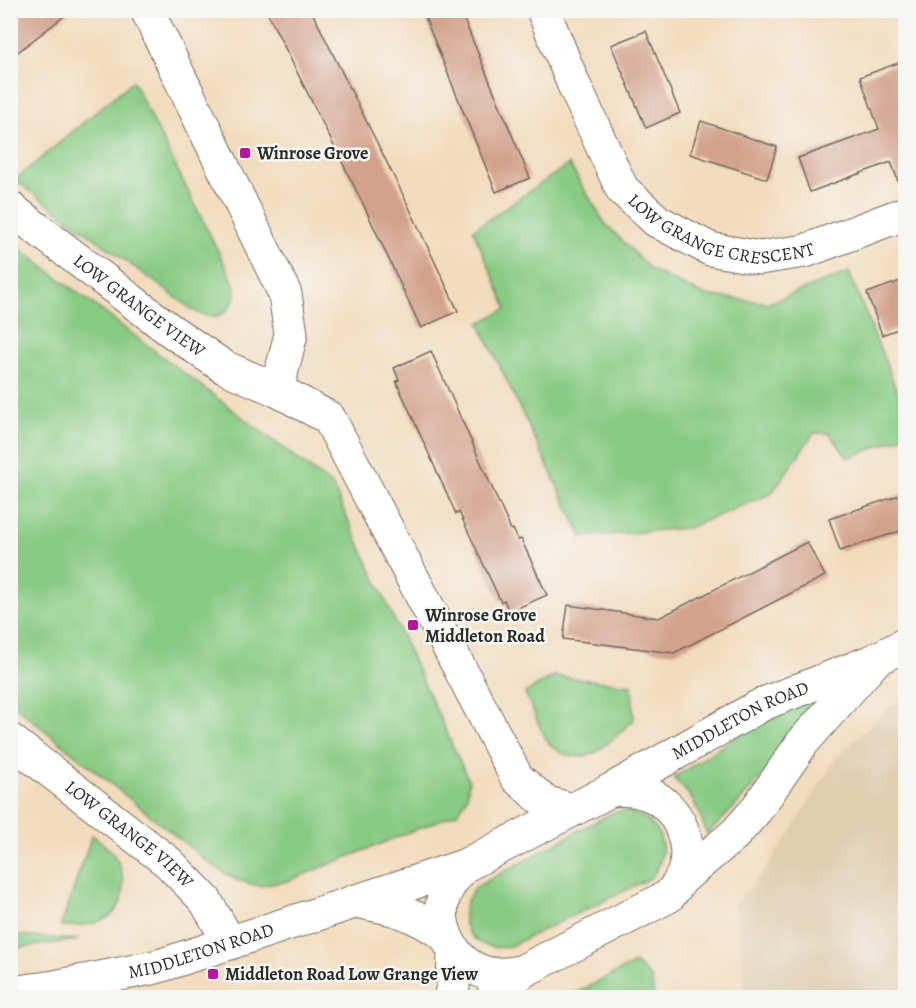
<svg xmlns="http://www.w3.org/2000/svg" width="916" height="1008" font-family="Alegreya,serif">
<style>
.built{fill:#e0ceb1}
.green{fill:#88cb83;stroke:#5a7b57;stroke-width:1.5}
.building{fill:#d3a28c}
.lines{fill:none;stroke-linecap:round;stroke-linejoin:round}
.street-casing{stroke:#71695e;stroke-width:35}
.secondary-casing{stroke:#71695e;stroke-width:35}
.street{stroke:#fff;stroke-width:33}
.secondary{stroke:#fff;stroke-width:33}
.poi-dot{fill:#b5179e;stroke:#f6f6f2;stroke-width:2}
.labels{text-anchor:middle;dominant-baseline:central;stroke-width:5;stroke-linejoin:round;paint-order:stroke}
.poi-label{font-size:18px;font-weight:bold;fill:#2b2b2b;stroke:#f6f6f2;text-anchor:start}
.street-label{font-size:18px;fill:#2b2b2b;stroke:#f6f6f2}
</style>
<rect width="100%" height="100%" fill="#f6f6f2"/>
<filter id="ink" filterUnits="userSpaceOnUse"><feTurbulence type="fractalNoise" baseFrequency=".0167" numOctaves="2"/><feDisplacementMap in="SourceGraphic" scale="12" xChannelSelector="R" yChannelSelector="G"/><feConvolveMatrix kernelMatrix="1 2 1 2 8 2 1 2 1" color-interpolation-filters="sRGB"/></filter>
<filter id="wash" filterUnits="userSpaceOnUse"><feTurbulence type="fractalNoise" baseFrequency=".008" numOctaves="4" result="noise"/><feDisplacementMap in="SourceGraphic" scale="24" xChannelSelector="R" yChannelSelector="G"/><feGaussianBlur stdDeviation="1.35" result="paint"/><feColorMatrix in="noise" values="0 0 0 0 0 0 0 0 0 0 0 0 0 0 0 0 0 1.4 0 .05"/><feComposite in="paint" operator="in"/></filter>
<g filter="url(#wash)">
<rect width="100%" height="100%" fill="#f3dcbd"/>
<!-- built -->
<path class="built" d="M905 699V997H746L735 904 761 875 788 836 835 759 888 708Z"/>
<!-- green -->
<g class="green">
<path d="M133 81 234 283C240 310 216 326 193 310L15 180Z"/>
<path d="M569 164 604 222 651 270 704 295 769 303 849 272 905 411V436L848 458 829 433H814L771 494 688 528 582 537 479 323 507 309 473 230Z"/>
<path d="M11 242 332 485 469 781C468 795 466 803 457 813L288 881 260 886 236 880 208 862 11 703Z"/>
<path d="M554 676 632 685 634 720C621 731 608 745 594 753 580 760 560 756 550 744 541 734 532 707 525 693Z"/>
<path d="M811 697 820 703C784 748 750 795 707 834 699 809 693 796 673 778L779 709Z"/>
<path d="M626 811C661 819 673 849 651 878L508 947C468 952 450 917 476 887L613 812Z"/>
<path d="M92 835C100 841 107 846 113 854 126 871 129 906 107 918 93 925 76 927 61 926Z"/>
<path d="M11 935 79 940 11 949Z"/>
<path d="M635 963 651 978 654 997H568Z"/>
</g>
<g id="blocks">
<!-- building -->
<g class="building">
<path d="M10 10H72L10 58Z"/>
<path d="M266 10H311L407 203 458 311 421 328 363 204Z"/>
<path d="M422 10H460L530 178 496 192Z"/>
<path d="M646 31 680 113 646 128 611 45Z"/>
<path d="M906 60V192H902L891 162 810 192 798 158 879 129 860 77Z"/>
<path d="M701 121 777 147 767 179 690 154Z"/>
<path d="M906 279V326L882 335 867 293Z"/>
<path d="M431 351 511 530 513 529 518 540 521 539 547 595 509 612 504 600 501 602 459 512 456 514 396 381 399 380 394 368Z"/>
<path d="M906 493V529L840 551 829 519Z"/>
<path d="M807 542 825 576 674 653 563 639 568 605 659 618Z"/>
</g>
</g>
</g>
<g filter="url(#ink)">
<use href="#blocks" fill-opacity="0" stroke="#71695e" stroke-width="1.5"/>
<g class="lines">
<defs>
<g id="street">
<path id="s1" d="M543 10 574 85 622 189 657 221 710 249 760 258 805 251 906 213"/>
<path id="s2" d="M10 208 170 330 224 367 277 390"/>
<path id="s3" d="M10 740 168 862 205 900 230 943"/>
</g>
<g id="secondary">
<path d="M147 10 285 294 291 334 277 390 329 418 517 778 545 802 572 810"/>
<path id="s4" d="M611 790 763 704 875 660 906 644"/>
<path d="M680 880 735 834 756 810 803 742 872 664"/>
<path d="M355 901C394 908 411 912 445 935"/>
<path id="s5" d="M10 993 54 987 156 967 464 866"/>
<path d="M450 998 453 987 454 951"/>
<path d="M492 998 523 971 669 896C672 891 677 886 680 881 697 850 680 806 648 794 635 789 624 789 611 790L464 866C456 875 448 884 444 896 434 927 455 965 486 973 499 976 510 974 523 971"/>
</g>
</defs>
<!-- street casing -->
<use href="#street" class="street-casing"/>
<!-- secondary casing -->
<use href="#secondary" class="secondary-casing"/>
<!-- street -->
<use href="#street" class="street"/>
<!-- secondary -->
<use href="#secondary" class="secondary"/>
</g>
</g>
<!-- markers -->
<g class="poi-dot">
<rect x="239" y="147" width="12" height="12" rx="3"/>
<rect x="407" y="619" width="12" height="12" rx="3"/>
<rect x="207" y="968" width="12" height="12" rx="3"/>
</g>
<g class="labels">
<!-- poi labels -->
<g class="poi-label">
<text x="257" y="153">Winrose Grove</text>
<text x="425" y="615">Winrose Grove<tspan x="425" dy="21">Middleton Road</tspan></text>
<text x="225" y="974">Middleton Road Low Grange View</text>
</g>
<!-- street labels -->
<g class="street-label">
<text stroke="none"><textPath href="#s1" startOffset="308">LOW GRANGE CRESCENT</textPath></text>
<text stroke="none"><textPath href="#s2" startOffset="162">LOW GRANGE VIEW</textPath></text>
<text stroke="none"><textPath href="#s4" startOffset="147">MIDDLETON ROAD</textPath></text>
<text stroke="none"><textPath href="#s3" startOffset="152">LOW GRANGE VIEW</textPath></text>
<text stroke="none"><textPath href="#s5" startOffset="196">MIDDLETON ROAD</textPath></text>
</g>
</g>
<!-- margin -->
<rect width="916" height="1008" fill="none" stroke="#f6f6f2" stroke-width="36"/>
</svg>
